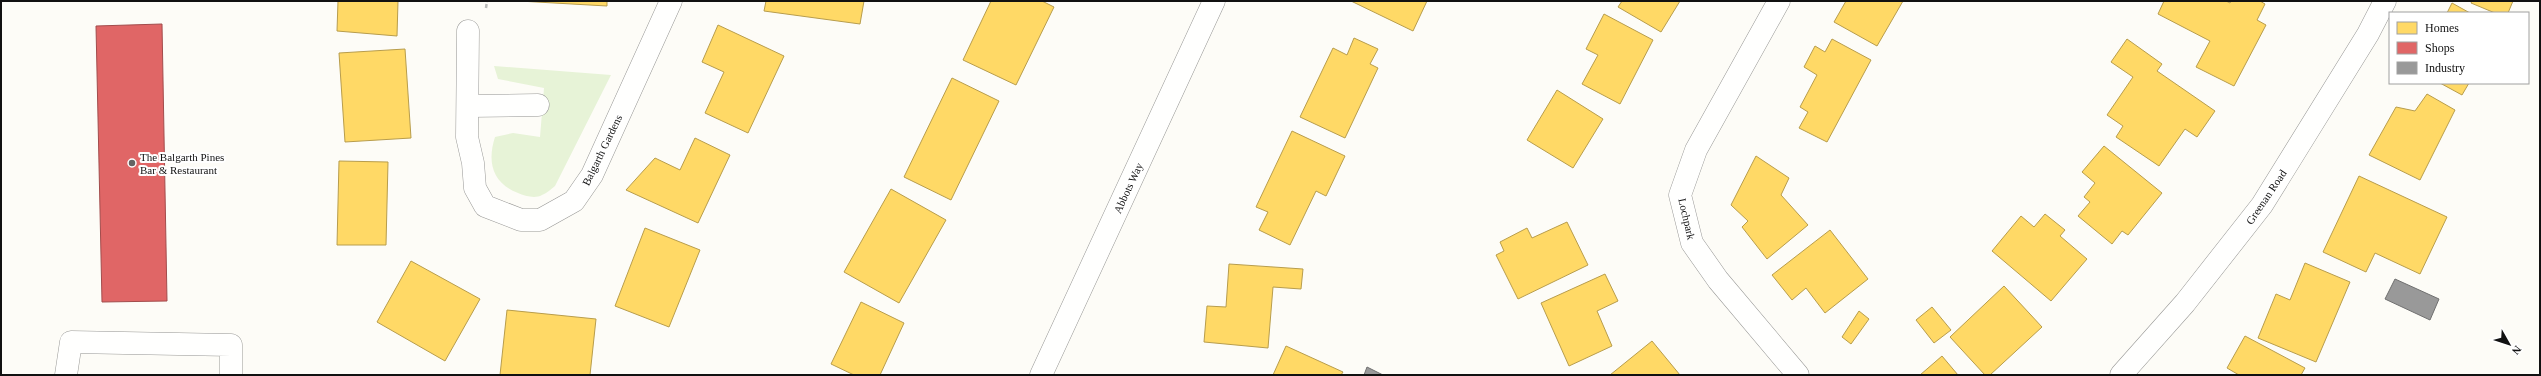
<svg xmlns="http://www.w3.org/2000/svg" width="2541" height="376" font-family="Georgia,serif">
	<style>
		.green { fill: #e7f3d7 }
		.homes { fill: #ffd966; stroke: #b89d4c }
		.shops { fill: #e06666; stroke: #a24c4c }
		.industry { fill: #999; stroke: #707070 }
		.lines { fill: none; stroke-linecap: round; stroke-linejoin: round }
		.minor-casing { stroke: #979795; stroke-width: 23 }
		.path { stroke: #b9b9b8; stroke-width: 2.5; stroke-dasharray: 4 2; stroke-linecap: butt }
		.minor { stroke: #fffffe; stroke-width: 22 }
		.poi-dot { fill: #646362; stroke: #fff; stroke-width: 1.5 }
		.labels { text-anchor: middle; dominant-baseline: central; stroke-width: 4; stroke-linejoin: round; paint-order: stroke }
		.street-label { font-size: 11px; fill: #111; stroke: #fff }
		.poi-label { font-size: 11px; fill: #111; stroke: #fff; text-anchor: start }
	</style>
	<rect width="100%" height="100%" fill="#fdfcf7"/>
	<path class="green" d="M494,66L611,75L555,186C551,189 547,193 542,195C535,199 525,196 518,193C492,183 487,162 495,137L513,133L540,137L544,88L498,79Z"/>
	<g class="homes">
		<polygon points="338,1 398,1 397,36 337,31"/>
		<polygon points="519,1 607,1 607,6"/>
		<polygon points="766,1 864,1 860,24 764,11"/>
		<polygon points="991,1 1042,1 1054,7 1016,85 963,60"/>
		<polygon points="1351,1 1427,1 1413,31"/>
		<polygon points="1622,1 1680,1 1661,32 1618,7"/>
		<polygon points="1846,1 1903,1 1877,46 1834,22"/>
		<polygon points="2164,1 2226,1 2230,3 2231,1 2260,1 2265,4 2257,20 2266,25 2234,86 2196,67 2210,41 2158,14"/>
		<polygon points="2472,1 2513,1 2508,13 2495,13 2471,3"/>
		<polygon points="2452,3 2470,13 2447,13"/>
		<polygon points="1604,14 1653,40 1620,104 1582,84 1598,55 1586,49"/>
		<polygon points="718,25 784,56 748,133 705,113 724,72 702,62"/>
		<polygon points="1354,38 1378,49 1370,64 1378,68 1345,138 1300,117 1333,48 1347,55"/>
		<polygon points="1832,39 1871,60 1827,142 1799,128 1808,112 1800,107 1817,75 1804,67 1815,46 1825,52"/>
		<polygon points="2127,39 2162,64 2157,71 2215,111 2197,137 2185,129 2159,166 2116,137 2123,126 2107,115 2133,77 2111,62"/>
		<polygon points="405,49 411,138 345,142 339,53"/>
		<polygon points="952,78 999,101 951,200 904,177"/>
		<polygon points="2440,83 2469,83 2462,95"/>
		<polygon points="1557,90 1603,119 1573,168 1527,140"/>
		<polygon points="2427,94 2455,110 2420,180 2369,155 2396,107 2415,111"/>
		<polygon points="1292,131 1345,156 1326,196 1316,191 1290,245 1259,230 1268,212 1256,207"/>
		<polygon points="695,138 730,155 698,223 626,190 655,158 680,170"/>
		<polygon points="2104,146 2162,193 2128,235 2122,231 2112,244 2078,216 2090,202 2084,197 2095,183 2082,172"/>
		<polygon points="1756,156 1789,178 1781,195 1808,225 1767,259 1742,227 1748,221 1731,205"/>
		<polygon points="339,161 388,162 386,245 337,245"/>
		<polygon points="2359,176 2447,217 2420,274 2375,253 2366,272 2323,252"/>
		<polygon points="891,189 946,220 899,303 844,272"/>
		<polygon points="2045,214 2065,230 2060,236 2087,259 2051,301 1992,251 2021,216 2034,227"/>
		<polygon points="1567,222 1588,265 1518,299 1496,255 1504,251 1500,242 1527,228 1532,238"/>
		<polygon points="645,228 700,250 669,327 615,306"/>
		<polygon points="1830,230 1868,279 1825,313 1806,288 1792,300 1772,275"/>
		<polygon points="411,261 480,299 445,361 377,322"/>
		<polygon points="2305,263 2350,282 2316,362 2258,338 2276,294 2290,300"/>
		<polygon points="1229,264 1303,269 1301,289 1273,287 1268,348 1204,342 1207,306 1226,307"/>
		<polygon points="1605,274 1618,301 1597,311 1612,346 1569,366 1541,303"/>
		<polygon points="2004,286 2042,327 1990,375 1985,375 1950,337"/>
		<polygon points="861,302 904,323 880,375 854,375 831,364"/>
		<polygon points="1932,307 1951,330 1934,343 1916,320"/>
		<polygon points="507,310 596,319 590,375 500,375"/>
		<polygon points="1859,311 1869,319 1851,344 1842,337"/>
		<polygon points="2245,336 2305,368 2301,375 2239,375 2227,368"/>
		<polygon points="1652,341 1680,375 1610,375"/>
		<polygon points="1286,346 1343,372 1341,375 1273,375"/>
		<polygon points="1942,356 1958,375 1920,375"/>
	</g>
	<polygon class="shops" points="162,24 167,301 102,302 96,26"/>
	<g class="industry">
		<polygon points="2395,279 2439,299 2430,320 2385,299"/>
		<polygon points="1367,367 1383,375 1364,375"/>
	</g>
	<g class="lines">
		<g class="minor-casing">
			<g id="minor">
				<polyline points="1779,1 1696,150 1680,195 1692,243 1718,280 1798,375"/>
				<polyline points="468,31 467,137 473,163 475,188 485,206 521,220 540,220 574,201 592,175 671,1"/>
				<polyline points="469,106 538,105"/>
				<polyline points="66,375 71,342 231,345 231,375"/>
				<polyline points="1041,375 1214,1"/>
				<polyline points="2121,375 2185,303 2262,205 2368,34 2385,1"/>
			</g>
		</g>
		<polyline class="path" points="486,8 487,1"/>
		<use href="#minor" class="minor"/>
	</g>
	<circle class="poi-dot" cx="132" cy="163" r="4"/>
	<g class="labels">
		<g class="street-label">
			<text transform="translate(602 150) rotate(-64)">Balgarth Gardens</text>
			<text transform="translate(1128 188) rotate(-65)">Abbots Way</text>
			<text transform="translate(2266 197) rotate(-56)">Greenan Road</text>
			<text transform="translate(1687 219) rotate(77)">Lochpark</text>
		</g>
		<g class="poi-label">
			<text x="140" y="157">The Balgarth Pines<tspan x="140" dy="13">Bar &amp; Restaurant</tspan></text>
		</g>
	</g>
	<rect width="2541" height="376" fill="none" stroke="#111111" stroke-width="4"/>
	<rect x="2389" y="12" width="140" height="72" fill="#ffffff" stroke="#a0a0a0"/>
	<rect x="2397" y="22" width="20" height="12" fill="#ffd966" stroke="#a0a0a0"/>
	<text x="2425" y="32" font-size="12" fill="#111111">Homes</text>
	<rect x="2397" y="42" width="20" height="12" fill="#e06666" stroke="#a0a0a0"/>
	<text x="2425" y="52" font-size="12" fill="#111111">Shops</text>
	<rect x="2397" y="62" width="20" height="12" fill="#999999" stroke="#a0a0a0"/>
	<text x="2425" y="72" font-size="12" fill="#111111">Industry</text>
	<g transform="translate(2509 344) rotate(129)" stroke="#ffffff" stroke-width="3" paint-order="stroke">
	<path d="M0-3L7 15L0 10L-7 15Z" fill="#111111"/>
	<text y="-6" font-size="11" font-weight="bold" text-anchor="middle" fill="#111111">N</text>
	</g>
</svg>
